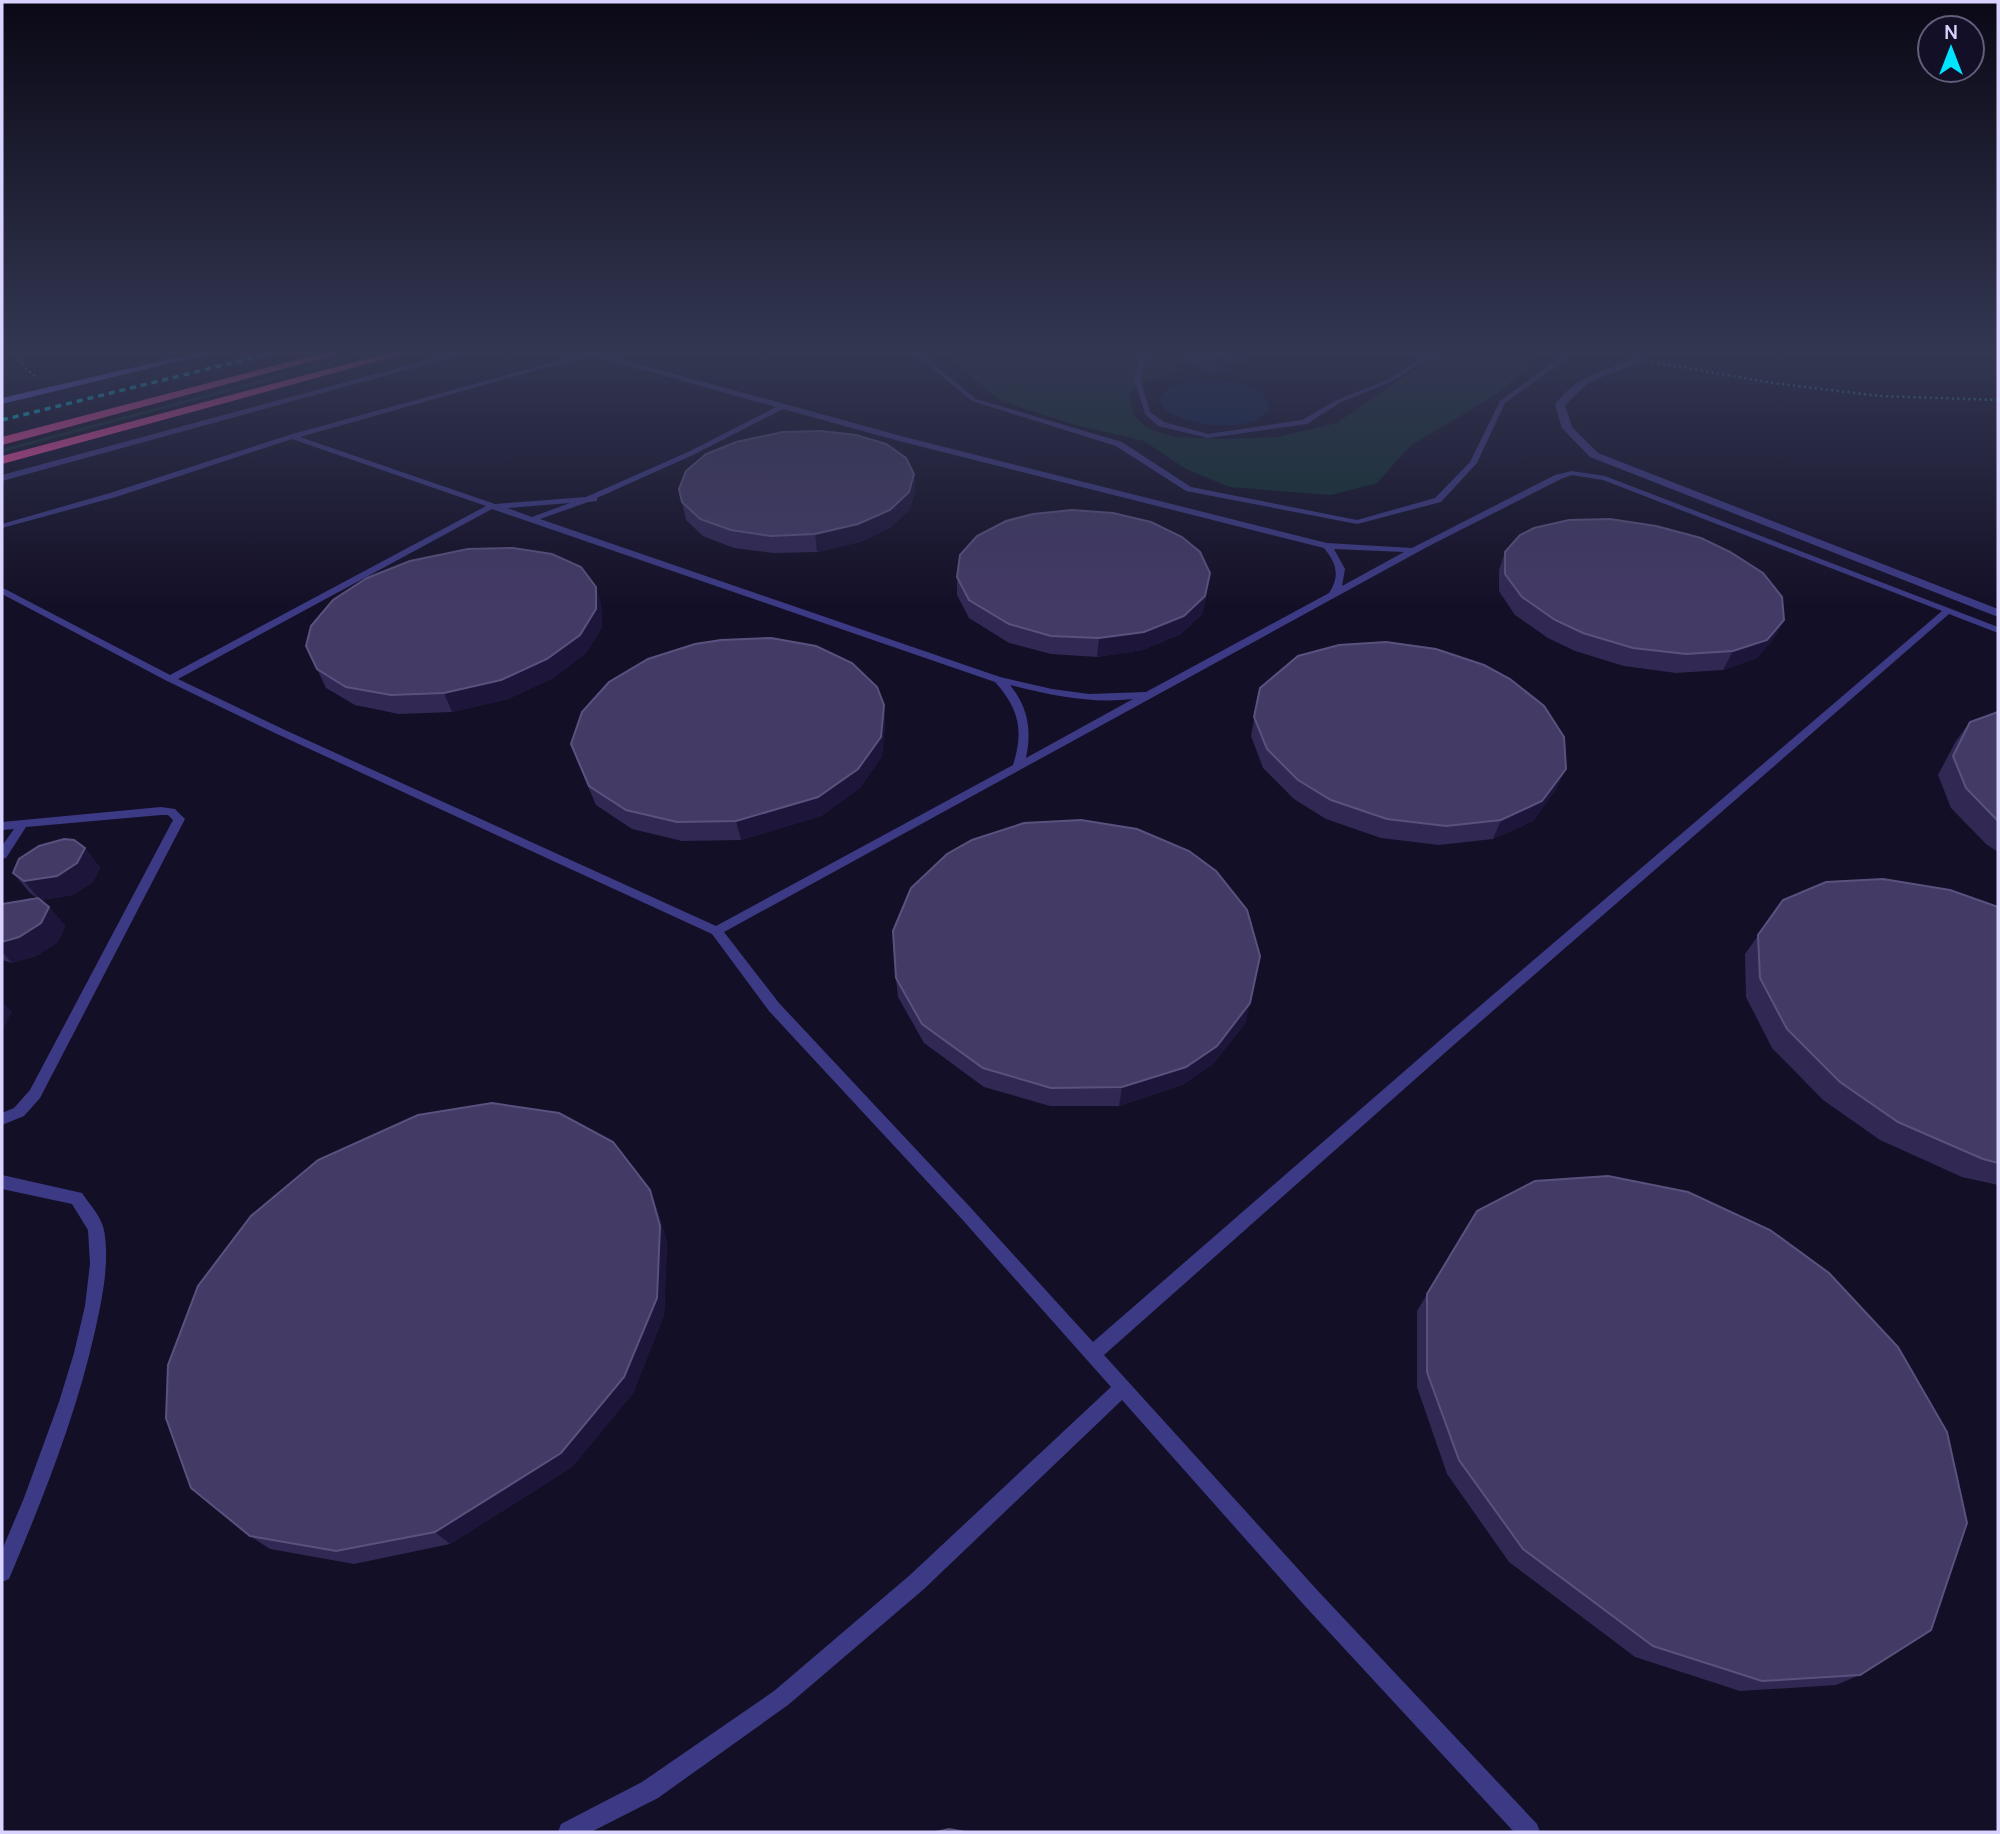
<svg xmlns="http://www.w3.org/2000/svg" width="2000" height="1834" font-family="Manrope,sans-serif">
	<style>
		.green { fill: #12302f }
		.water { fill: #0c2248 }
		.lines { fill: none; stroke-linecap: round; stroke-linejoin: round }
		.path { stroke: #2fb8b0; stroke-width: 2.5; stroke-dasharray: 2 3.5; stroke-linecap: butt }
		.lane { fill: #3d3a85; fill-rule: evenodd }
		.street { fill: #3d3a85; fill-rule: evenodd }
		.secondary { fill: #6f6bff; fill-rule: evenodd }
		.highway { fill: #ff4fa3; fill-rule: evenodd }
		.rail { stroke: #00e5ff; stroke-width: 3.5; stroke-dasharray: 6 5; stroke-linecap: butt }
		.wall { fill: #312854 }
		.shaded-wall { fill: #1d163a }
		.building { fill: #433a66; stroke: #5a527e; stroke-width: 2 }
	</style>
	<rect width="100%" height="100%" fill="#130f26"/>
	<g class="green">
		<polygon points="375,350 385,350 2,452 2,449"/>
		<polygon points="938,350 1213,350 1176,365 1180,372 1140,383 1129,395 1135,417 1149,429 1175,437 1223,439 1277,437 1337,423 1434,356 1461,350 1540,350 1534,364 1495,395 1410,446 1377,483 1331,495 1229,487 1186,469 1144,441 1079,426 1001,401"/>
	</g>
	<path class="water" d="M1197,381C1217,380 1268,381 1269,409C1251,436 1183,426 1162,407L1159,398L1171,387Z"/>
	<g class="lines">
		<g class="path">
			<polyline points="12,350 23,366 37,378"/>
			<polyline points="1652,362 1773,383 1880,396 1998,400"/>
		</g>
		<g class="lane">
			<path d="M597,350L599,352L598,353L905,437L1327,543L1412,548L1555,475L1572,471L1605,476L1998,627V633L1949,614L1456,1043L1104,1355L1318,1591L1537,1824L1540,1832H1514L1304,1605L1122,1400L924,1589L788,1705L658,1798L591,1832H558L561,1824L642,1782L774,1691L910,1575L1111,1387L960,1217L769,1011L712,934L277,734L167,681L2,594V588L5,589L170,675L486,506L292,439L116,497L2,528V524L110,493L289,435ZM591,355L776,407L688,452L586,497L495,504L300,437ZM783,409L899,441L1324,548C1337,564 1340,576 1329,593L1146,692L1089,694L1052,689L1000,677L540,519L588,502L597,501V498L693,455ZM1572,475L1603,480L1942,611L1446,1035L1093,1342L970,1207L779,1003L724,932L1427,547L1561,479ZM570,503L532,517L507,508ZM492,509L995,682C1019,709 1024,730 1013,765L716,926L285,730L178,679ZM1334,549L1404,552L1342,586L1345,569ZM1010,685C1050,695 1091,704 1133,699L1026,758C1032,730 1028,707 1010,685Z"/>
			<polygon points="910,350 917,350 976,399 1122,442 1191,487 1357,520 1435,498 1470,462 1500,401 1570,350 1578,350 1505,403 1477,463 1441,502 1357,524 1186,491 1116,446 972,401"/>
			<polygon points="1142,350 1148,350 1140,378 1150,412 1164,422 1208,434 1302,420 1337,400 1387,380 1434,350 1442,350 1391,382 1341,402 1307,424 1208,438 1158,426 1145,414 1134,378"/>
			<polygon points="161,807 175,809 185,819 40,1098 24,1116 2,1125 2,1113 14,1108 30,1090 173,820 168,815 161,815 26,827 6,858 2,859 2,846 14,829 2,830 2,822"/>
			<path d="M2,1175L82,1193C90,1205 101,1216 104,1230C110,1263 102,1299 95,1331C76,1416 43,1498 9,1579L2,1582V1550L24,1498L59,1402L74,1353L85,1306L90,1264L88,1230L72,1204L2,1189Z"/>
		</g>
		<g class="street">
			<polygon points="464,350 479,350 2,481 2,475"/>
			<polygon points="1407,350 1383,356 1378,353 1383,350"/>
			<path d="M1631,350H1640L1641,361L1588,383L1565,405L1572,427L1598,453L1998,609V617L1590,457L1562,428L1555,405C1575,376 1603,372 1633,358Z"/>
		</g>
		<polygon class="secondary" points="208,350 225,350 2,404 2,398"/>
		<g class="highway">
			<polygon points="334,350 353,350 2,445 2,437"/>
			<polygon points="399,350 418,350 2,464 2,456"/>
		</g>
		<polyline class="rail" points="2,420 284,350"/>
	</g>
	<g class="wall">
		<polygon points="1192,350 1249,350 1248,358 1215,373 1191,363"/>
		<polygon points="914,474 915,491 910,509 891,527 860,542 817,552 773,553 734,548 703,536 686,520 679,489"/>
		<polygon points="1505,552 1784,620 1774,638 1757,658 1723,670 1676,673 1624,666 1575,651 1548,638 1515,615 1499,591 1499,570"/>
		<polygon points="957,577 1207,591 1202,614 1181,634 1142,650 1097,657 1051,654 1009,643 969,618 957,595"/>
		<polygon points="596,587 601,605 602,627 586,653 553,678 508,699 452,712 399,714 355,705 326,688 317,669"/>
		<polygon points="1260,688 1557,788 1533,821 1493,839 1439,845 1381,838 1326,819 1294,799 1263,768 1251,736"/>
		<polygon points="884,705 885,724 882,756 860,788 821,816 741,840 682,841 632,829 596,805 578,763 571,744"/>
		<polygon points="1998,712 1998,852 1986,844 1951,808 1938,775 1956,741 1970,722"/>
		<polygon points="85,848 100,868 93,882 73,895 41,900 49,907 65,926 58,942 36,956 12,963 2,960 2,904 37,898 30,893 13,873"/>
		<polygon points="1783,900 1998,907 1998,1185 1962,1177 1880,1140 1823,1100 1772,1048 1746,997 1745,954"/>
		<polygon points="896,978 1246,1022 1213,1064 1182,1085 1119,1106 1050,1106 984,1087 924,1043 898,997"/>
		<polygon points="657,1208 667,1243 664,1315 633,1393 572,1467 450,1544 354,1564 270,1549 250,1536"/>
		<polygon points="1477,1211 1860,1675 1836,1685 1740,1691 1635,1657 1509,1562 1447,1474 1417,1387 1417,1311"/>
	</g>
	<g class="shaded-wall">
		<polygon points="1234,350 1249,350 1248,358 1215,373 1217,357"/>
		<polygon points="914,474 915,491 910,509 891,527 860,542 817,552 815,534"/>
		<polygon points="1210,573 1202,614 1181,634 1142,650 1097,657 1099,638"/>
		<polygon points="596,587 601,605 602,627 586,653 553,678 508,699 452,712 444,693"/>
		<polygon points="1784,620 1774,638 1757,658 1723,670 1733,651"/>
		<polygon points="884,705 885,724 882,756 860,788 821,816 741,840 736,821"/>
		<polygon points="1566,769 1557,788 1533,821 1493,839 1501,820"/>
		<polygon points="85,848 100,868 93,882 73,895 40,900 24,881"/>
		<polygon points="49,907 65,926 58,942 36,956 12,963 2,952 2,942"/>
		<polygon points="2,1001 12,1012 2,1031"/>
		<polygon points="1250,1003 1246,1022 1213,1064 1182,1085 1119,1106 1122,1087"/>
		<polygon points="650,1190 657,1208 667,1243 664,1315 633,1393 572,1467 450,1544 435,1532"/>
	</g>
	<g class="building">
		<polygon points="1198,350 1234,350 1217,357"/>
		<polygon points="821,431 856,435 886,444 906,458 914,474 909,492 890,510 858,524 815,534 771,536 731,530 700,519 682,502 679,489 686,471 706,454 736,442 783,432"/>
		<polygon points="1072,510 1113,513 1151,522 1182,537 1200,552 1210,573 1205,596 1184,616 1144,632 1099,638 1051,636 1009,624 969,600 957,577 960,555 977,536 1006,521 1033,514"/>
		<polygon points="1610,519 1656,526 1701,538 1730,552 1763,573 1782,597 1784,620 1767,640 1733,651 1686,654 1633,648 1583,633 1555,620 1522,597 1505,574 1505,552 1520,535 1534,528 1569,520"/>
		<polygon points="513,548 552,554 581,567 596,587 596,609 580,635 547,659 501,680 444,693 391,695 346,687 317,669 306,646 311,626 333,600 367,578 410,561 468,549"/>
		<polygon points="771,638 816,646 852,663 877,687 884,705 881,737 858,769 818,797 736,821 677,822 626,810 589,786 571,744 582,712 609,682 648,659 695,644 721,640"/>
		<polygon points="1386,642 1436,649 1484,665 1510,679 1544,706 1564,737 1566,769 1542,801 1501,820 1446,826 1387,819 1331,800 1298,780 1267,749 1254,717 1260,688 1298,656 1339,645"/>
		<polygon points="1998,712 1998,821 1966,788 1953,756 1970,722"/>
		<polygon points="1081,820 1137,829 1189,851 1216,871 1247,910 1260,956 1250,1003 1217,1046 1186,1067 1122,1087 1051,1088 983,1068 922,1024 896,978 893,931 911,888 947,854 972,840 1024,823"/>
		<polygon points="64,839 74,840 85,848 77,863 57,876 24,881 13,873 19,859 39,846"/>
		<polygon points="1883,879 1950,890 1998,907 1998,1163 1983,1159 1898,1122 1840,1082 1787,1029 1760,978 1758,935 1783,900 1826,882"/>
		<polygon points="38,898 49,907 41,923 19,937 2,942 2,904"/>
		<polygon points="492,1103 559,1113 613,1142 650,1190 660,1226 657,1298 624,1377 561,1453 435,1532 336,1551 250,1536 191,1488 166,1418 168,1365 198,1286 251,1216 318,1160 418,1115"/>
		<polygon points="1608,1176 1688,1192 1770,1230 1829,1273 1898,1347 1947,1432 1967,1523 1931,1630 1860,1675 1762,1681 1653,1646 1523,1549 1459,1460 1427,1372 1427,1294 1477,1211 1535,1181"/>
		<polygon points="949,1829 965,1832 936,1832"/>
	</g>
	<linearGradient id="sky" x2="0" y2="1"><stop stop-color="#0a0815"/><stop offset="0.58" stop-color="#333752"/><stop offset="1" stop-color="#333752" stop-opacity="0"/></linearGradient>
	<rect width="2000" height="607" fill="url(#sky)"/>
	<rect width="2000" height="1834" fill="none" stroke="#d9d4ff" stroke-width="7"/>
	<g transform="translate(1951 49)"><circle r="33" fill="#130f26" stroke="#625e7d" stroke-width="2"/>
	<path d="M0-5L12 26L0 18L-12 26Z" fill="#00e5ff"/>
	<text y="-10" font-size="19" font-weight="bold" text-anchor="middle" fill="#d9d4ff">N</text>
	</g>
</svg>
